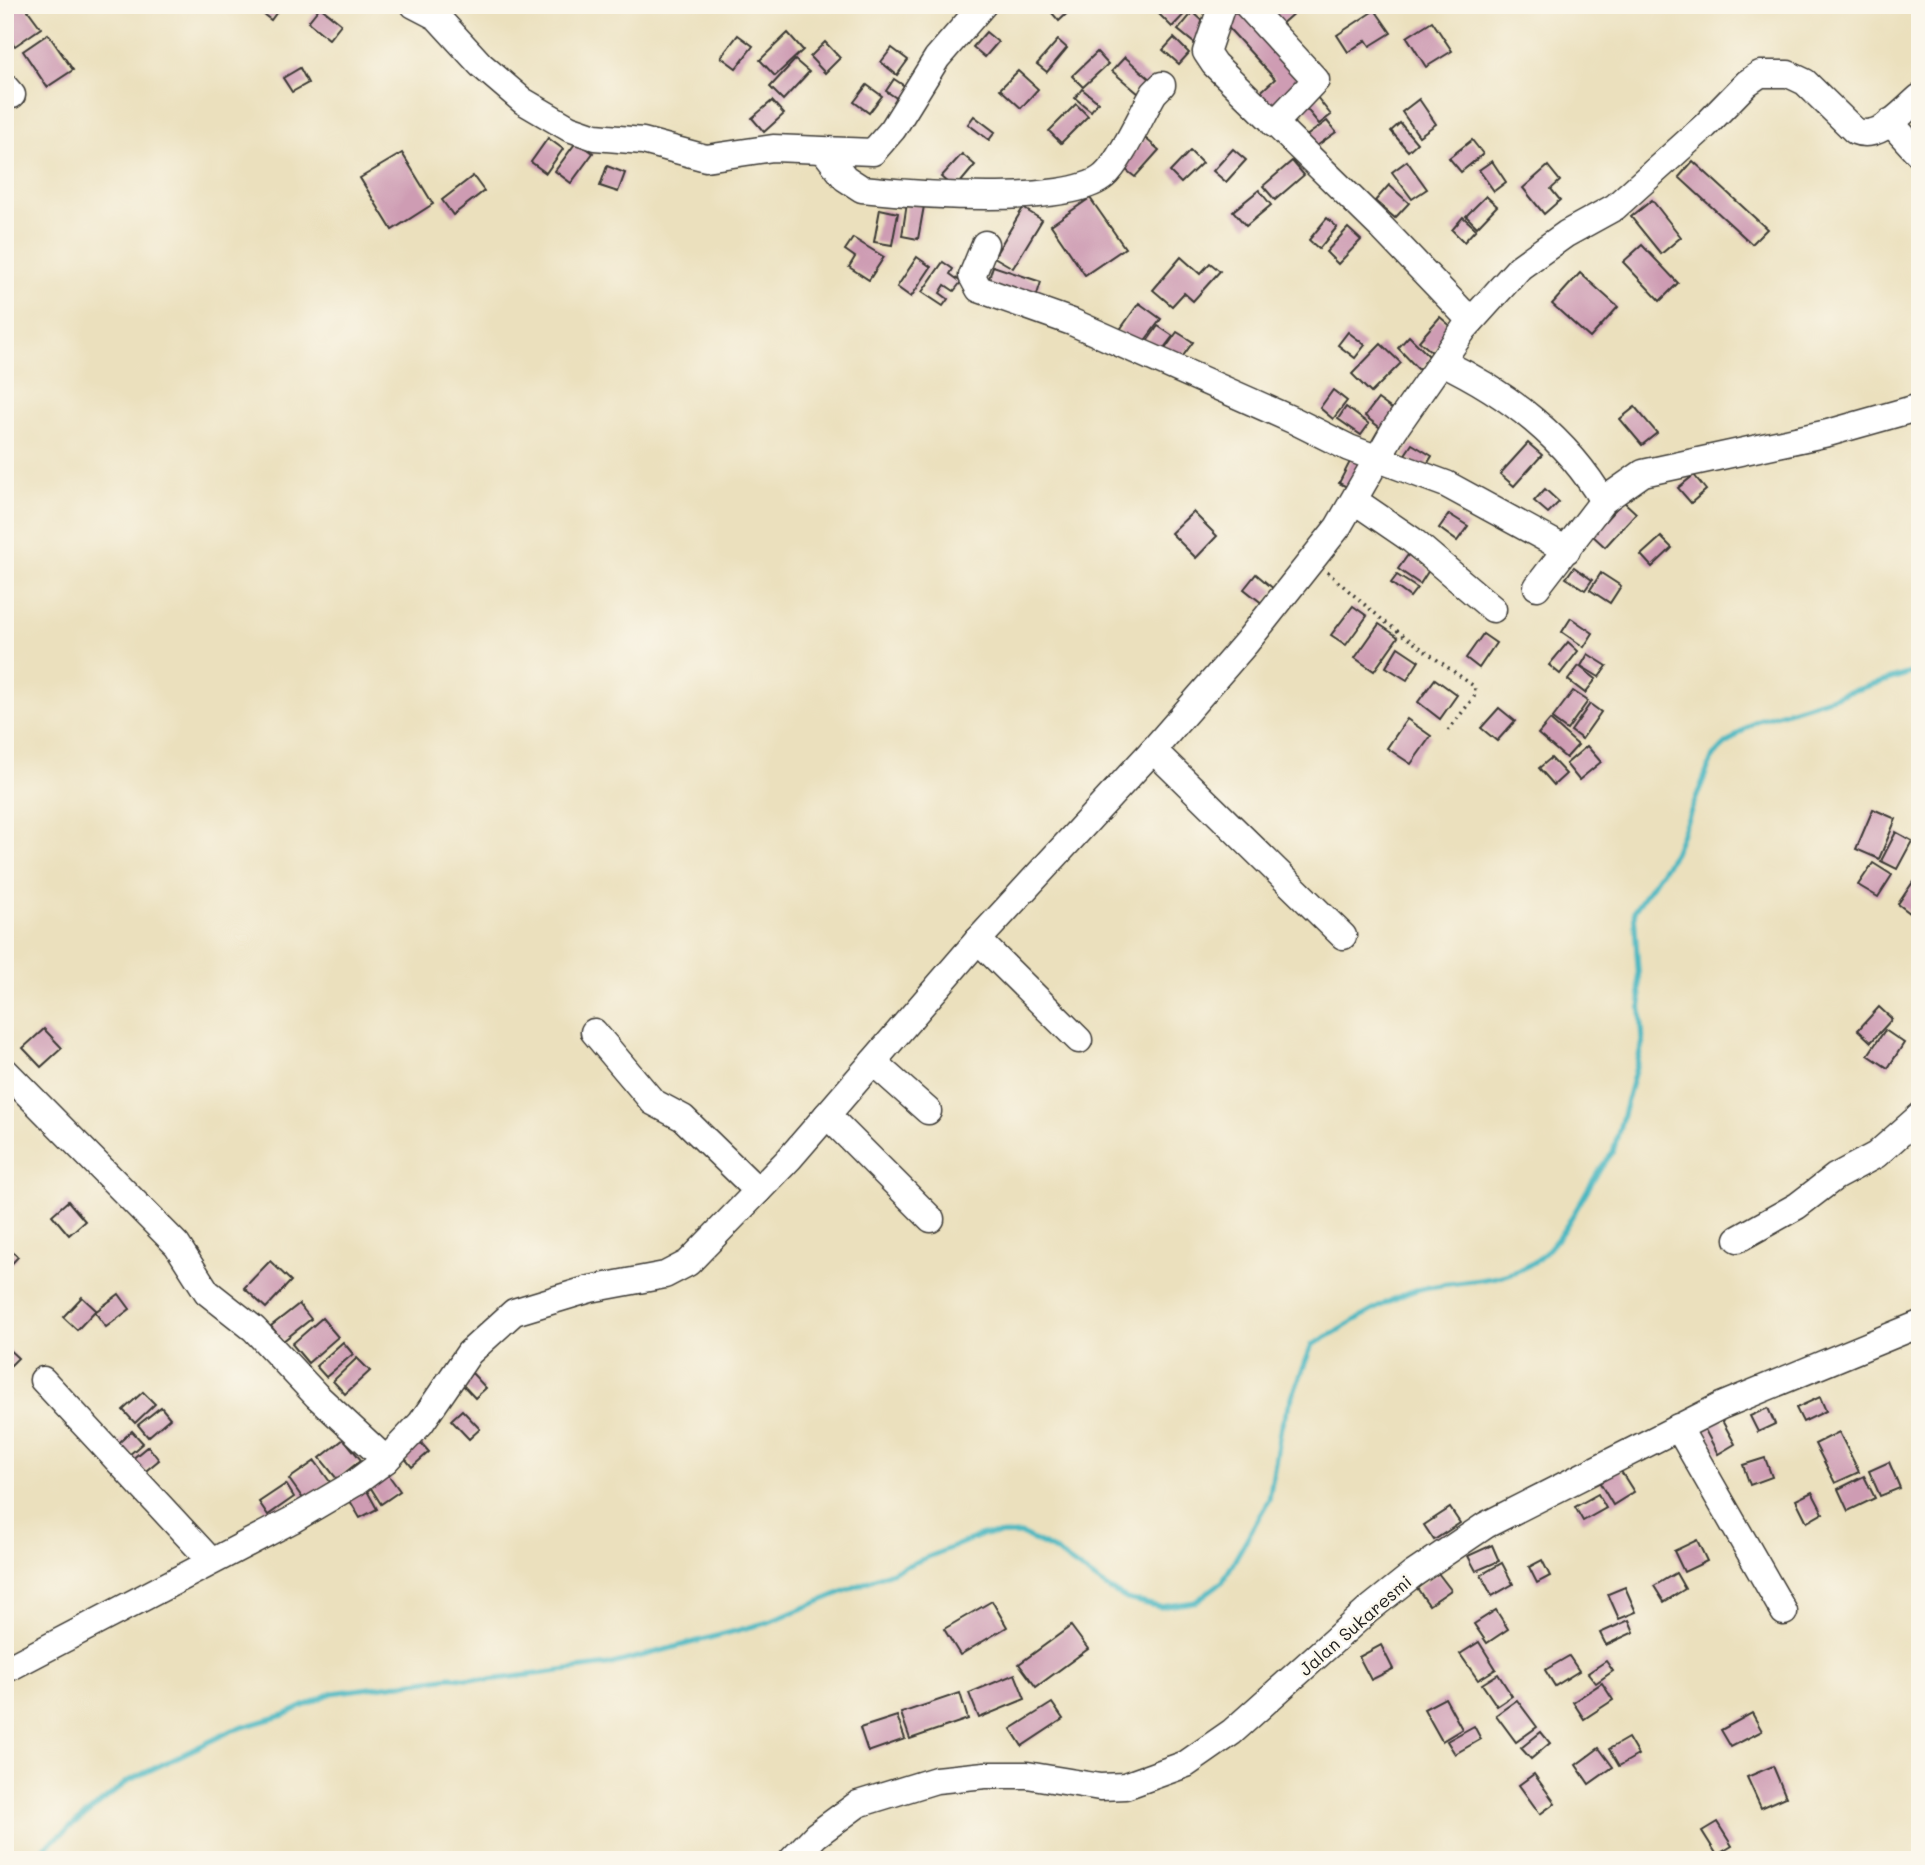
<svg xmlns="http://www.w3.org/2000/svg" width="1925" height="1865" font-family="Mali,sans-serif">
	<style>
		.lines { fill: none; stroke-linecap: round; stroke-linejoin: round }
		.stream { stroke: #48b7c1; stroke-width: 5 }
		.building { fill: #ce9cb3 }
		.minor-casing { stroke: #3b3934; stroke-width: 29 }
		.path { stroke: #3b3934; stroke-width: 3.5; stroke-dasharray: 2 5; stroke-linecap: butt }
		.minor { stroke: #fff; stroke-width: 26 }
		.labels { text-anchor: middle; dominant-baseline: central; stroke-width: 5; stroke-linejoin: round; paint-order: stroke }
		.street-label { font-size: 18px; fill: #1c1c1c; stroke: #fbf7ec }
	</style>
	<rect width="100%" height="100%" fill="#fbf7ec"/>
	<filter id="ink" filterUnits="userSpaceOnUse"><feTurbulence type="fractalNoise" baseFrequency=".0143" numOctaves="2"/><feDisplacementMap in="SourceGraphic" scale="14" xChannelSelector="R" yChannelSelector="G"/><feConvolveMatrix kernelMatrix="1 2 1 2 8 2 1 2 1" color-interpolation-filters="sRGB"/></filter>
	<filter id="wash" filterUnits="userSpaceOnUse"><feTurbulence type="fractalNoise" baseFrequency=".00686" numOctaves="4" result="noise"/><feDisplacementMap in="SourceGraphic" scale="28" xChannelSelector="R" yChannelSelector="G"/><feGaussianBlur stdDeviation="1.57" result="paint"/><feColorMatrix in="noise" values="0 0 0 0 0 0 0 0 0 0 0 0 0 0 0 0 0 1.4 0 .05"/><feComposite in="paint" operator="in"/></filter>
	<g filter="url(#wash)">
		<rect width="100%" height="100%" fill="#ebe0bd"/>
		<g class="lines">
			<path class="stream" d="M29,1860L128,1781L233,1730L284,1715L332,1693L451,1677L488,1680L608,1665L769,1622L982,1535L1021,1534L1052,1549L1110,1590L1127,1599L1160,1607L1195,1602L1223,1581L1269,1499L1281,1426L1312,1345C1341,1330 1387,1299 1416,1290C1457,1278 1511,1286 1544,1254C1574,1224 1586,1183 1613,1152L1643,1041L1634,911L1674,853L1713,756L1726,744L1755,721L1920,670"/>
		</g>
		<g id="blocks">
			<g class="building">
				<polygon points="5,5 24,5 41,28 15,46 5,33"/>
				<polygon points="263,5 282,5 271,20 259,11"/>
				<polygon points="1045,5 1076,5 1059,21"/>
				<polygon points="1150,5 1193,5 1172,27"/>
				<polygon points="1278,5 1303,5 1280,25 1269,13"/>
				<polygon points="1241,6 1311,82 1272,116 1255,97 1275,79 1223,22"/>
				<polygon points="320,7 341,24 329,39 308,22"/>
				<polygon points="1375,10 1391,33 1370,46 1366,40 1348,52 1337,35"/>
				<polygon points="1193,12 1208,26 1194,43 1178,30"/>
				<polygon points="1432,21 1452,51 1426,67 1407,37"/>
				<polygon points="986,32 998,42 985,57 973,47"/>
				<polygon points="788,33 803,50 775,76 760,60"/>
				<polygon points="48,34 73,70 47,87 23,51"/>
				<polygon points="738,35 753,46 736,68 721,57"/>
				<polygon points="1174,38 1189,53 1179,64 1163,50"/>
				<polygon points="1058,40 1067,48 1047,72 1037,64"/>
				<polygon points="825,42 840,58 825,73 810,57"/>
				<polygon points="892,48 908,60 897,75 881,62"/>
				<polygon points="1097,52 1108,64 1083,87 1072,76"/>
				<polygon points="1125,57 1151,80 1139,94 1112,71"/>
				<polygon points="795,60 809,72 783,100 770,87"/>
				<polygon points="300,68 308,83 292,92 283,78"/>
				<polygon points="1018,71 1038,89 1021,108 1000,89"/>
				<polygon points="894,79 912,91 904,103 886,91"/>
				<polygon points="867,85 882,96 869,113 854,102"/>
				<polygon points="1082,89 1098,102 1091,111 1075,98"/>
				<polygon points="1313,92 1331,115 1319,124 1301,102"/>
				<polygon points="1419,99 1436,124 1419,136 1402,112"/>
				<polygon points="772,101 784,114 764,132 752,118"/>
				<polygon points="1076,104 1088,116 1061,143 1049,131"/>
				<polygon points="974,116 995,132 989,140 968,124"/>
				<polygon points="1327,121 1336,132 1314,148 1305,137"/>
				<polygon points="1400,123 1417,143 1408,151 1391,131"/>
				<polygon points="548,138 563,149 546,173 531,162"/>
				<polygon points="1145,138 1159,150 1135,177 1121,166"/>
				<polygon points="1472,140 1483,154 1461,172 1449,158"/>
				<polygon points="577,141 593,153 571,183 555,171"/>
				<polygon points="1233,149 1246,160 1226,182 1213,171"/>
				<polygon points="1190,151 1202,163 1181,183 1170,172"/>
				<polygon points="402,153 433,204 392,230 360,178"/>
				<polygon points="962,154 975,165 955,189 941,177"/>
				<polygon points="1292,161 1304,175 1275,200 1263,186"/>
				<polygon points="1407,161 1427,189 1412,199 1392,172"/>
				<polygon points="1492,161 1506,182 1494,191 1479,170"/>
				<polygon points="1693,161 1767,229 1752,244 1679,177"/>
				<polygon points="607,166 625,173 618,192 600,186"/>
				<polygon points="1548,166 1560,181 1551,189 1560,200 1544,214 1523,188"/>
				<polygon points="473,176 484,191 453,215 442,200"/>
				<polygon points="1389,185 1409,203 1395,218 1375,201"/>
				<polygon points="1259,190 1271,205 1246,226 1233,211"/>
				<polygon points="1486,196 1497,206 1477,227 1466,216"/>
				<polygon points="1090,198 1125,248 1085,275 1051,225"/>
				<polygon points="1652,200 1681,237 1661,254 1631,217"/>
				<polygon points="907,203 924,206 918,239 902,236"/>
				<polygon points="1023,208 1042,220 1013,268 994,257"/>
				<polygon points="880,209 898,213 892,245 874,242"/>
				<polygon points="1463,217 1476,229 1464,242 1452,230"/>
				<polygon points="1327,218 1337,227 1319,249 1309,240"/>
				<polygon points="1348,228 1361,240 1338,264 1326,252"/>
				<polygon points="853,238 884,257 869,280 849,267 855,257 845,250"/>
				<polygon points="1642,245 1678,283 1660,301 1623,262"/>
				<polygon points="917,257 931,267 911,297 897,287"/>
				<polygon points="1181,257 1200,274 1210,263 1220,271 1193,301 1184,293 1172,306 1153,290"/>
				<polygon points="943,262 953,269 950,274 961,282 954,291 945,285 940,293 948,299 943,306 922,292"/>
				<polygon points="993,266 1041,282 1034,304 986,288"/>
				<polygon points="1580,273 1618,307 1590,338 1552,304"/>
				<polygon points="1139,303 1161,319 1140,347 1119,331"/>
				<polygon points="1440,317 1453,328 1432,352 1419,341"/>
				<polygon points="1158,326 1173,336 1157,357 1143,347"/>
				<polygon points="1177,332 1193,342 1175,367 1160,356"/>
				<polygon points="1348,332 1365,345 1355,358 1338,345"/>
				<polygon points="1409,336 1431,358 1419,370 1398,348"/>
				<polygon points="1381,344 1401,363 1371,393 1352,374"/>
				<polygon points="1333,390 1347,401 1333,419 1320,408"/>
				<polygon points="1378,399 1397,413 1383,430 1365,416"/>
				<polygon points="1346,407 1369,424 1361,435 1338,419"/>
				<polygon points="1635,407 1657,433 1642,445 1620,419"/>
				<polygon points="1528,443 1542,455 1514,486 1500,474"/>
				<polygon points="1412,444 1432,456 1424,469 1404,456"/>
				<polygon points="1354,454 1372,464 1357,492 1339,483"/>
				<polygon points="1694,475 1706,490 1691,503 1678,488"/>
				<polygon points="1545,489 1559,502 1548,513 1534,501"/>
				<polygon points="1623,501 1636,513 1605,547 1592,535"/>
				<polygon points="1193,512 1217,536 1196,558 1171,533"/>
				<polygon points="1449,514 1468,526 1457,541 1439,528"/>
				<polygon points="1661,537 1672,548 1652,567 1641,555"/>
				<polygon points="1408,555 1429,570 1420,584 1398,569"/>
				<polygon points="1574,567 1592,580 1585,590 1566,578"/>
				<polygon points="1601,573 1621,586 1610,603 1590,590"/>
				<polygon points="1256,574 1275,590 1263,604 1244,589"/>
				<polygon points="1397,575 1417,588 1410,597 1391,583"/>
				<polygon points="1353,606 1367,616 1346,645 1331,635"/>
				<polygon points="1571,618 1593,633 1584,647 1562,632"/>
				<polygon points="1379,624 1398,637 1374,671 1355,658"/>
				<polygon points="1483,634 1496,643 1479,668 1466,658"/>
				<polygon points="1568,642 1578,651 1560,674 1549,665"/>
				<polygon points="1398,647 1419,661 1407,680 1386,667"/>
				<polygon points="1588,654 1607,666 1599,677 1581,666"/>
				<polygon points="1579,666 1596,679 1585,693 1568,680"/>
				<polygon points="1435,679 1457,695 1440,719 1418,702"/>
				<polygon points="1573,691 1588,701 1567,730 1552,719"/>
				<polygon points="1590,704 1601,712 1582,739 1571,731"/>
				<polygon points="1499,708 1515,721 1497,741 1481,728"/>
				<polygon points="1407,719 1431,736 1411,764 1387,748"/>
				<polygon points="1550,720 1578,745 1566,758 1538,734"/>
				<polygon points="1587,746 1601,762 1579,780 1566,764"/>
				<polygon points="1551,758 1566,774 1554,785 1539,768"/>
				<polygon points="1873,809 1896,819 1879,859 1856,849"/>
				<polygon points="1896,832 1912,841 1897,869 1881,861"/>
				<polygon points="1873,863 1892,875 1878,897 1858,885"/>
				<polygon points="1913,882 1920,887 1920,899 1910,913 1898,904"/>
				<polygon points="1879,1007 1892,1019 1871,1042 1858,1030"/>
				<polygon points="44,1029 62,1048 41,1067 23,1048"/>
				<polygon points="1885,1030 1904,1043 1888,1068 1868,1055"/>
				<polygon points="68,1201 85,1221 69,1235 52,1215"/>
				<polygon points="5,1245 18,1257 5,1271"/>
				<polygon points="270,1261 291,1281 266,1308 244,1288"/>
				<polygon points="119,1294 130,1309 106,1327 95,1312"/>
				<polygon points="82,1297 96,1310 77,1330 63,1317"/>
				<polygon points="299,1304 311,1319 283,1341 271,1326"/>
				<polygon points="322,1318 338,1337 308,1363 292,1344"/>
				<polygon points="343,1342 353,1354 326,1377 316,1366"/>
				<polygon points="5,1346 18,1358 5,1371"/>
				<polygon points="357,1358 370,1371 345,1394 333,1381"/>
				<polygon points="472,1373 486,1388 475,1398 461,1383"/>
				<polygon points="143,1392 155,1404 135,1423 123,1410"/>
				<polygon points="1820,1397 1826,1411 1803,1422 1796,1408"/>
				<polygon points="161,1407 170,1418 148,1437 138,1425"/>
				<polygon points="1768,1408 1775,1424 1758,1432 1750,1416"/>
				<polygon points="462,1410 480,1429 469,1439 451,1420"/>
				<polygon points="1720,1417 1735,1444 1718,1454 1703,1426"/>
				<polygon points="132,1431 143,1443 122,1461 112,1449"/>
				<polygon points="1839,1432 1859,1472 1835,1483 1815,1444"/>
				<polygon points="415,1436 429,1452 412,1467 398,1450"/>
				<polygon points="344,1439 361,1460 337,1479 320,1458"/>
				<polygon points="148,1446 159,1460 136,1479 125,1465"/>
				<polygon points="1765,1458 1772,1477 1750,1485 1743,1465"/>
				<polygon points="315,1461 330,1482 304,1500 289,1479"/>
				<polygon points="1889,1462 1900,1488 1880,1496 1869,1471"/>
				<polygon points="1617,1465 1634,1492 1613,1505 1597,1478"/>
				<polygon points="387,1473 400,1491 381,1504 369,1485"/>
				<polygon points="1864,1476 1875,1498 1848,1511 1838,1489"/>
				<polygon points="286,1484 294,1497 268,1515 259,1502"/>
				<polygon points="366,1489 377,1509 360,1518 349,1499"/>
				<polygon points="1812,1492 1823,1513 1807,1522 1796,1500"/>
				<polygon points="1598,1494 1606,1508 1583,1521 1575,1507"/>
				<polygon points="1450,1508 1460,1523 1434,1540 1424,1525"/>
				<polygon points="1697,1540 1707,1561 1684,1572 1674,1551"/>
				<polygon points="1492,1545 1499,1561 1476,1571 1468,1556"/>
				<polygon points="1542,1560 1550,1576 1537,1583 1529,1567"/>
				<polygon points="1502,1563 1513,1584 1492,1596 1481,1575"/>
				<polygon points="1438,1573 1451,1590 1429,1605 1417,1588"/>
				<polygon points="1676,1573 1685,1589 1664,1602 1654,1586"/>
				<polygon points="1625,1587 1636,1612 1619,1619 1608,1594"/>
				<polygon points="992,1601 1007,1627 960,1655 944,1629"/>
				<polygon points="1496,1610 1508,1629 1487,1643 1474,1624"/>
				<polygon points="1629,1620 1634,1632 1606,1645 1600,1633"/>
				<polygon points="1071,1626 1088,1649 1036,1687 1019,1664"/>
				<polygon points="1479,1642 1496,1669 1478,1680 1460,1654"/>
				<polygon points="1381,1645 1393,1669 1371,1680 1359,1657"/>
				<polygon points="1569,1656 1579,1671 1555,1686 1545,1670"/>
				<polygon points="1606,1661 1613,1671 1596,1683 1588,1673"/>
				<polygon points="1015,1674 1025,1699 979,1718 969,1693"/>
				<polygon points="1498,1674 1512,1696 1497,1706 1482,1684"/>
				<polygon points="1602,1683 1613,1700 1584,1719 1573,1702"/>
				<polygon points="960,1693 968,1719 910,1739 901,1713"/>
				<polygon points="1445,1698 1462,1729 1442,1741 1424,1709"/>
				<polygon points="1517,1700 1537,1727 1516,1742 1496,1715"/>
				<polygon points="1052,1703 1063,1719 1022,1746 1011,1729"/>
				<polygon points="1752,1713 1762,1731 1731,1747 1721,1730"/>
				<polygon points="897,1716 905,1739 868,1752 860,1728"/>
				<polygon points="1474,1726 1481,1739 1455,1754 1447,1741"/>
				<polygon points="1541,1732 1550,1743 1531,1759 1521,1748"/>
				<polygon points="1628,1738 1638,1755 1619,1766 1609,1749"/>
				<polygon points="1599,1748 1613,1767 1589,1784 1576,1765"/>
				<polygon points="1773,1766 1786,1797 1761,1808 1747,1777"/>
				<polygon points="1534,1774 1555,1803 1540,1814 1519,1785"/>
				<polygon points="1717,1822 1732,1846 1717,1855 1702,1831"/>
			</g>
		</g>
	</g>
	<g filter="url(#ink)">
		<use href="#blocks" fill-opacity="0" stroke="#3b3934" stroke-width="2"/>
		<g class="lines">
			<g class="minor-casing">
				<g id="minor">
					<polyline points="414,5 437,17 481,65 523,101 569,128 595,137 643,141 706,158 773,148 873,152 893,129 937,58 983,5"/>
					<polyline points="1222,5 1206,52 1214,64 1382,228 1471,321"/>
					<polyline points="1247,5 1316,80 1274,124"/>
					<polyline points="5,87 12,95"/>
					<polyline points="1890,122 1920,155"/>
					<path d="M825,152L845,178L862,189C910,194 1069,207 1104,176C1120,163 1142,113 1154,93L1162,85"/>
					<polyline points="985,244 972,276 979,289 1072,322 1295,421 1349,448 1446,484 1567,550"/>
					<path d="M1442,362C1507,393 1567,439 1603,501"/>
					<polyline points="1355,501 1412,540 1493,609"/>
					<polyline points="1537,587 1603,501 1643,473 1828,433 1920,407"/>
					<polyline points="1153,750 1343,936"/>
					<polyline points="978,940 1079,1040"/>
					<polyline points="594,1032 653,1102 683,1118 758,1191"/>
					<polyline points="873,1062 928,1111"/>
					<polyline points="5,1071 177,1245 207,1292 254,1329 317,1396 386,1460"/>
					<polyline points="827,1115 931,1219"/>
					<polyline points="1738,1239 1797,1206 1835,1177 1876,1155 1920,1116"/>
					<polyline points="43,1380 211,1561"/>
					<polyline points="1678,1427 1784,1612"/>
					<path d="M5,1670L292,1520L355,1483L386,1460L421,1423L469,1353L514,1312L590,1289L665,1275L688,1263L789,1159L978,940L1153,750L1246,643L1338,527L1394,430L1464,329L1520,267L1566,234L1615,207L1705,126L1747,83L1760,74H1788L1805,82L1855,131C1879,141 1902,112 1920,97"/>
					<polyline points="792,1860 816,1835 858,1804 936,1780 985,1775 1027,1775 1100,1787 1125,1786 1186,1764 1232,1732 1367,1611 1412,1575 1486,1525 1721,1406 1920,1324"/>
				</g>
			</g>
			<polyline class="path" points="1327,572 1385,622 1475,687 1474,697 1447,732"/>
			<use href="#minor" class="minor"/>
		</g>
	</g>
	<g class="labels">
		<g class="street-label">
			<text transform="translate(1355 1625) rotate(-41)">Jalan Sukaresmi</text>
		</g>
	</g>
	<rect width="1925" height="1865" fill="none" stroke="#fbf7ec" stroke-width="28"/>
</svg>
